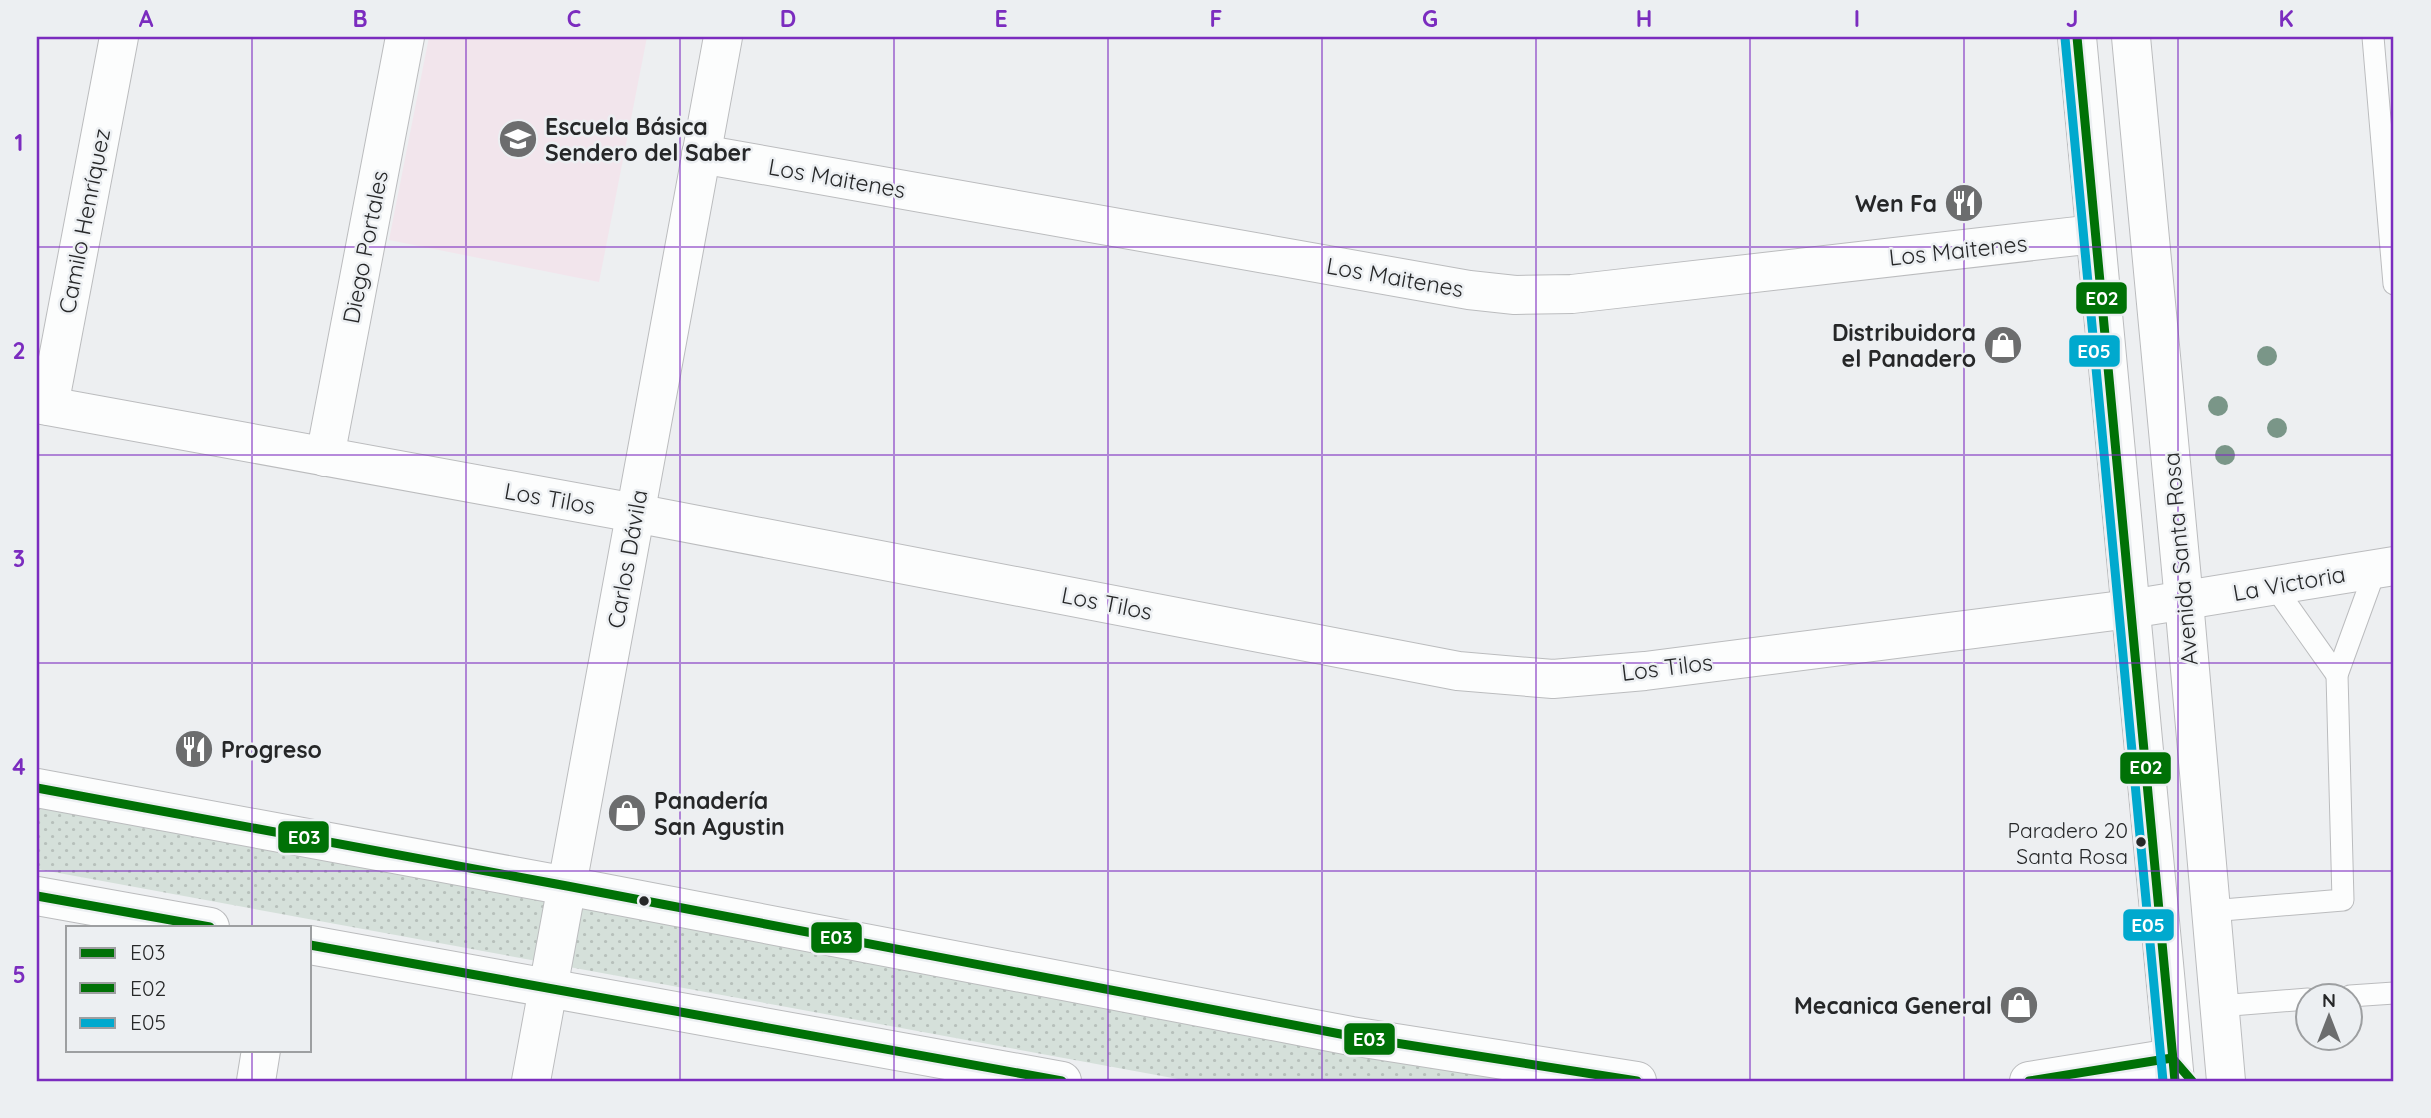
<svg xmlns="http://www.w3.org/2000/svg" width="2431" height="1118" font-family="Quicksand,sans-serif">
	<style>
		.education { fill: #f2e5ec }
		.park { fill: url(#park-dots) }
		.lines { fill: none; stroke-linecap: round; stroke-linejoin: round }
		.lane-casing { stroke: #bbbcbe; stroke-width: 23 }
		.street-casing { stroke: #bbbcbe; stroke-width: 40 }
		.secondary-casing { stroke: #bbbcbe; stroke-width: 40 }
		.primary-casing { stroke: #bbbcbe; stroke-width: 40 }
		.lane { stroke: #fcfdfd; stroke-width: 21 }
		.street { stroke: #fcfdfd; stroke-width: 38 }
		.secondary { stroke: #fcfdfd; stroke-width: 38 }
		.primary { stroke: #fcfdfd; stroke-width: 38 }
		.bus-1-casing { stroke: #eceff2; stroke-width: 14 }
		.bus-2-casing { stroke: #eceff2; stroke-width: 14 }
		.bus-3-casing { stroke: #eceff2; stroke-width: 14 }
		.bus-1 { stroke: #007106; stroke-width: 9 }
		.bus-2 { stroke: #007106; stroke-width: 9 }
		.bus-3 { stroke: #00a9ce; stroke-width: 9 }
		.tree { fill: #7a9688 }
		.grid { fill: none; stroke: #7b2cbf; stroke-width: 2; stroke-opacity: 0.55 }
		.bus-dot { fill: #262728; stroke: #eceff2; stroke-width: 2.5 }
		.labels { text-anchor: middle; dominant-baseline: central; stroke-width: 5; stroke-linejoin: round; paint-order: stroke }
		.bus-label { font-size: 21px; fill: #262728; stroke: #eceff2; text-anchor: end }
		.poi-label { font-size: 23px; font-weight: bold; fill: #262728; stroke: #eceff2; text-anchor: start }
		.street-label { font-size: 23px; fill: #262728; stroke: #eceff2 }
		.line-badge { stroke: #eceff2; stroke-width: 2.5 }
		.badge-label { font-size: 19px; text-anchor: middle; font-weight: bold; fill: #fff }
		.neatline { fill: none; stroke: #7b2cbf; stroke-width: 2.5 }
		.grid-label { font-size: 23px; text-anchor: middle; font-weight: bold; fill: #7b2cbf }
	</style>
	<defs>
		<pattern id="park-dots" width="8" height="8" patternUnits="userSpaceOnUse" patternTransform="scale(1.75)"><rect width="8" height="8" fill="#d5e0da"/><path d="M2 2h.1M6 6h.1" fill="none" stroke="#b7c0bb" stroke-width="1.8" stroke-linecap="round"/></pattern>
	</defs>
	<rect width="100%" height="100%" fill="#edeff1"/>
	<polygon class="education" points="429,37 647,37 599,282 389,240"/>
	<polygon class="park" points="37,803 1534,1081 1189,1081 37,869"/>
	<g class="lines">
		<g class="lane-casing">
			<g id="lane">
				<polyline points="2373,37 2394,284"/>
				<polyline points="2274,586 2337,675"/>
				<polyline points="2211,911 2343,900 2337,675 2376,568"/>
				<polyline points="2350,996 2394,993"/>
				<polyline points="2219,1006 2308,999"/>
			</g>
		</g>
		<g class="street-casing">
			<g id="street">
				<polyline points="701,154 1469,290 1515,295 1572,294 2095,234"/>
				<polyline points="37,404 635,513 1458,671 1553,679 1645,671 2130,609 2394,566"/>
				<polyline points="49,406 119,37"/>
				<polyline points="325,457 405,37"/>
				<polyline points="256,1081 261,1050"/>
				<polyline points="531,1081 723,37"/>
			</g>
		</g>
		<g class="secondary-casing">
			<g id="secondary">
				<polyline points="37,788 567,886 1351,1036 1637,1081"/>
				<polyline points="37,896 210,927"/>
				<polyline points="310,945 1062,1081"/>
				<polyline points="2029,1081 2172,1058"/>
			</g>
		</g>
		<g class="primary-casing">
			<g id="primary">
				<polyline points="2077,37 2175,1081"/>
				<polyline points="2131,37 2184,601 2226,1081"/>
			</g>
		</g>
		<use href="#lane" class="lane"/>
		<use href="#street" class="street"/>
		<use href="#secondary" class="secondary"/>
		<use href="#primary" class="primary"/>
		<g class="bus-1-casing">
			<g id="bus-1">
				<polyline points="37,788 567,886 1351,1036 1637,1081"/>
				<polyline points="37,896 210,927"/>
				<polyline points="310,945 1062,1081"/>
				<polyline points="2029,1081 2172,1058 2192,1081"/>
			</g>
		</g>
		<g class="bus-2-casing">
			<polyline id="bus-2" points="2077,37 2175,1081"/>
		</g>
		<g class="bus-3-casing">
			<polyline id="bus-3" points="2065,38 2163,1081"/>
		</g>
		<use href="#bus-1" class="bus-1"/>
		<use href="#bus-2" class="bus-2"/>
		<use href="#bus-3" class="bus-3"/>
	</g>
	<g class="tree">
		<circle cx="2267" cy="356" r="10"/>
		<circle cx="2218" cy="406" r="10"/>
		<circle cx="2277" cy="428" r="10"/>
		<circle cx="2225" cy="455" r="10"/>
	</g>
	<path class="grid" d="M252,37V927M466,37V1081M680,37V1081M894,37V1081M1108,37V1081M1322,37V1081M1536,37V1081M1750,37V1081M1964,37V1081M2178,37V1081M37,247H2394M37,455H2394M37,663H2394M37,871H2394M252,1050V1081"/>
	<defs>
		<g id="school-disc" transform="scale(2.0125)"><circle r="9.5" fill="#6c6d6e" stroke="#eceff2"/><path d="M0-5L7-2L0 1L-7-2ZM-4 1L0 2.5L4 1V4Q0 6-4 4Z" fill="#fff"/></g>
		<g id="restaurant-disc" transform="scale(2.0125)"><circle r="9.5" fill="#6c6d6e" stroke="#eceff2"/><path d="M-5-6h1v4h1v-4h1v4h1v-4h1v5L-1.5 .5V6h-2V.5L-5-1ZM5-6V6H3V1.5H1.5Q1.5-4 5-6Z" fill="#fff"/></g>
		<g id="shop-disc" transform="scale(2.0125)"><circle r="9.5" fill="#6c6d6e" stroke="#eceff2"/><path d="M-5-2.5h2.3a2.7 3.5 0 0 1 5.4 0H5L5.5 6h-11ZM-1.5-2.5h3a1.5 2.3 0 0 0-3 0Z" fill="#fff"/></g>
	</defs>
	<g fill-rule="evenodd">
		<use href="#school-disc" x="518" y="139"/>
		<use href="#restaurant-disc" x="1964" y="203"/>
		<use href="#shop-disc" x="2003" y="345"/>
		<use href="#restaurant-disc" x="194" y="749"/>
		<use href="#shop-disc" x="627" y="813"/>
		<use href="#shop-disc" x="2019" y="1005"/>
	</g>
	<g class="bus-dot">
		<circle cx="2141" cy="842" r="6"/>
		<circle cx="644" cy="901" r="6"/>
	</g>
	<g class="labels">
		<g class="bus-label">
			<text x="2128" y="830">Paradero 20<tspan x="2128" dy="26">Santa Rosa</tspan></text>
		</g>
		<g class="poi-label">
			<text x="545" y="126">Escuela Básica<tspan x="545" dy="26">Sendero del Saber</tspan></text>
			<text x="1937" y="203" text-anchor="end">Wen Fa</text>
			<text x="1976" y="332" text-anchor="end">Distribuidora<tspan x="1976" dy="26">el Panadero</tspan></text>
			<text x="221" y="749">Progreso</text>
			<text x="654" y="800">Panadería<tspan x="654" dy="26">San Agustin</tspan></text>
			<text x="1992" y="1005" text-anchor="end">Mecanica General</text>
		</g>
		<g class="street-label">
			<text transform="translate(837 178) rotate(10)">Los Maitenes</text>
			<text transform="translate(84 221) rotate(-79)">Camilo Henríquez</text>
			<text transform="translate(365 247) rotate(-79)">Diego Portales</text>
			<text transform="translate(1958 250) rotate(-6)">Los Maitenes</text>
			<text transform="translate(1395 277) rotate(10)">Los Maitenes</text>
			<text transform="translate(550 498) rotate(10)">Los Tilos</text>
			<text transform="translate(627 559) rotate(-80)">Carlos Dávila</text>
			<text transform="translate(2180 559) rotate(-95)">Avenida Santa Rosa</text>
			<text transform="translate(2289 583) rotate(-10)">La Victoria</text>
			<text transform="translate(1107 603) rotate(11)">Los Tilos</text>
			<text transform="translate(1667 667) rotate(-7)">Los Tilos</text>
		</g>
	</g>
	<g class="line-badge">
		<rect x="2075" y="281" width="53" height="34" rx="7" fill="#007106"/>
		<rect x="2068" y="334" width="53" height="34" rx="7" fill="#00a9ce"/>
		<rect x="2119" y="751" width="53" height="34" rx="7" fill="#007106"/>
		<rect x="277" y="820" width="53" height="34" rx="7" fill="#007106"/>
		<rect x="2122" y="908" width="53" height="34" rx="7" fill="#00a9ce"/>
		<rect x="810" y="921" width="53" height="33" rx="7" fill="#007106"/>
		<rect x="1343" y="1022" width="53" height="34" rx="7" fill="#007106"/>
	</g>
	<g class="badge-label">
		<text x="2102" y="305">E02</text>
		<text x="2094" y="358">E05</text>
		<text x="2146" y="774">E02</text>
		<text x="304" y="844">E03</text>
		<text x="2148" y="932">E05</text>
		<text x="836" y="944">E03</text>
		<text x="1369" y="1046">E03</text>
	</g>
	<rect width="2431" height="1118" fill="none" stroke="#eceff2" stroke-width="77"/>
	<rect x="66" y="926" width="245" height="126" fill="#eceff2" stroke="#9d9fa1" stroke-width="2"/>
	<rect x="80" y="948" width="35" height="10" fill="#007106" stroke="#9d9fa1" stroke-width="2"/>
	<text x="130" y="960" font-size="21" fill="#262728">E03</text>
	<rect x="80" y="983" width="35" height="10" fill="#007106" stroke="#9d9fa1" stroke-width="2"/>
	<text x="130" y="996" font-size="21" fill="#262728">E02</text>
	<rect x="80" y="1018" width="35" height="10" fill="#00a9ce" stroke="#9d9fa1" stroke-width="2"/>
	<text x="130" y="1030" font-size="21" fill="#262728">E05</text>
	<g transform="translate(2329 1017)"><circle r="33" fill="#eceff2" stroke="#9d9fa1" stroke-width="2"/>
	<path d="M0-5L12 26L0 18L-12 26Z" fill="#6c6d6e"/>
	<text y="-10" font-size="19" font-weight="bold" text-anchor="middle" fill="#262728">N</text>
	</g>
	<rect x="38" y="38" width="2354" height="1042" class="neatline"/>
	<g class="grid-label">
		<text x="146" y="27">A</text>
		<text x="360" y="27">B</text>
		<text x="574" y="27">C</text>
		<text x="788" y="27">D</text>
		<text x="1001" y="27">E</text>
		<text x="1216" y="27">F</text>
		<text x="1430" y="27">G</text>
		<text x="1644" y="27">H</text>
		<text x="1857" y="27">I</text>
		<text x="2072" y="27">J</text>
		<text x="2286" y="27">K</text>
		<text x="19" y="151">1</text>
		<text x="19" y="359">2</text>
		<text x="19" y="567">3</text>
		<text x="19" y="775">4</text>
		<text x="19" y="983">5</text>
	</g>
</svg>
